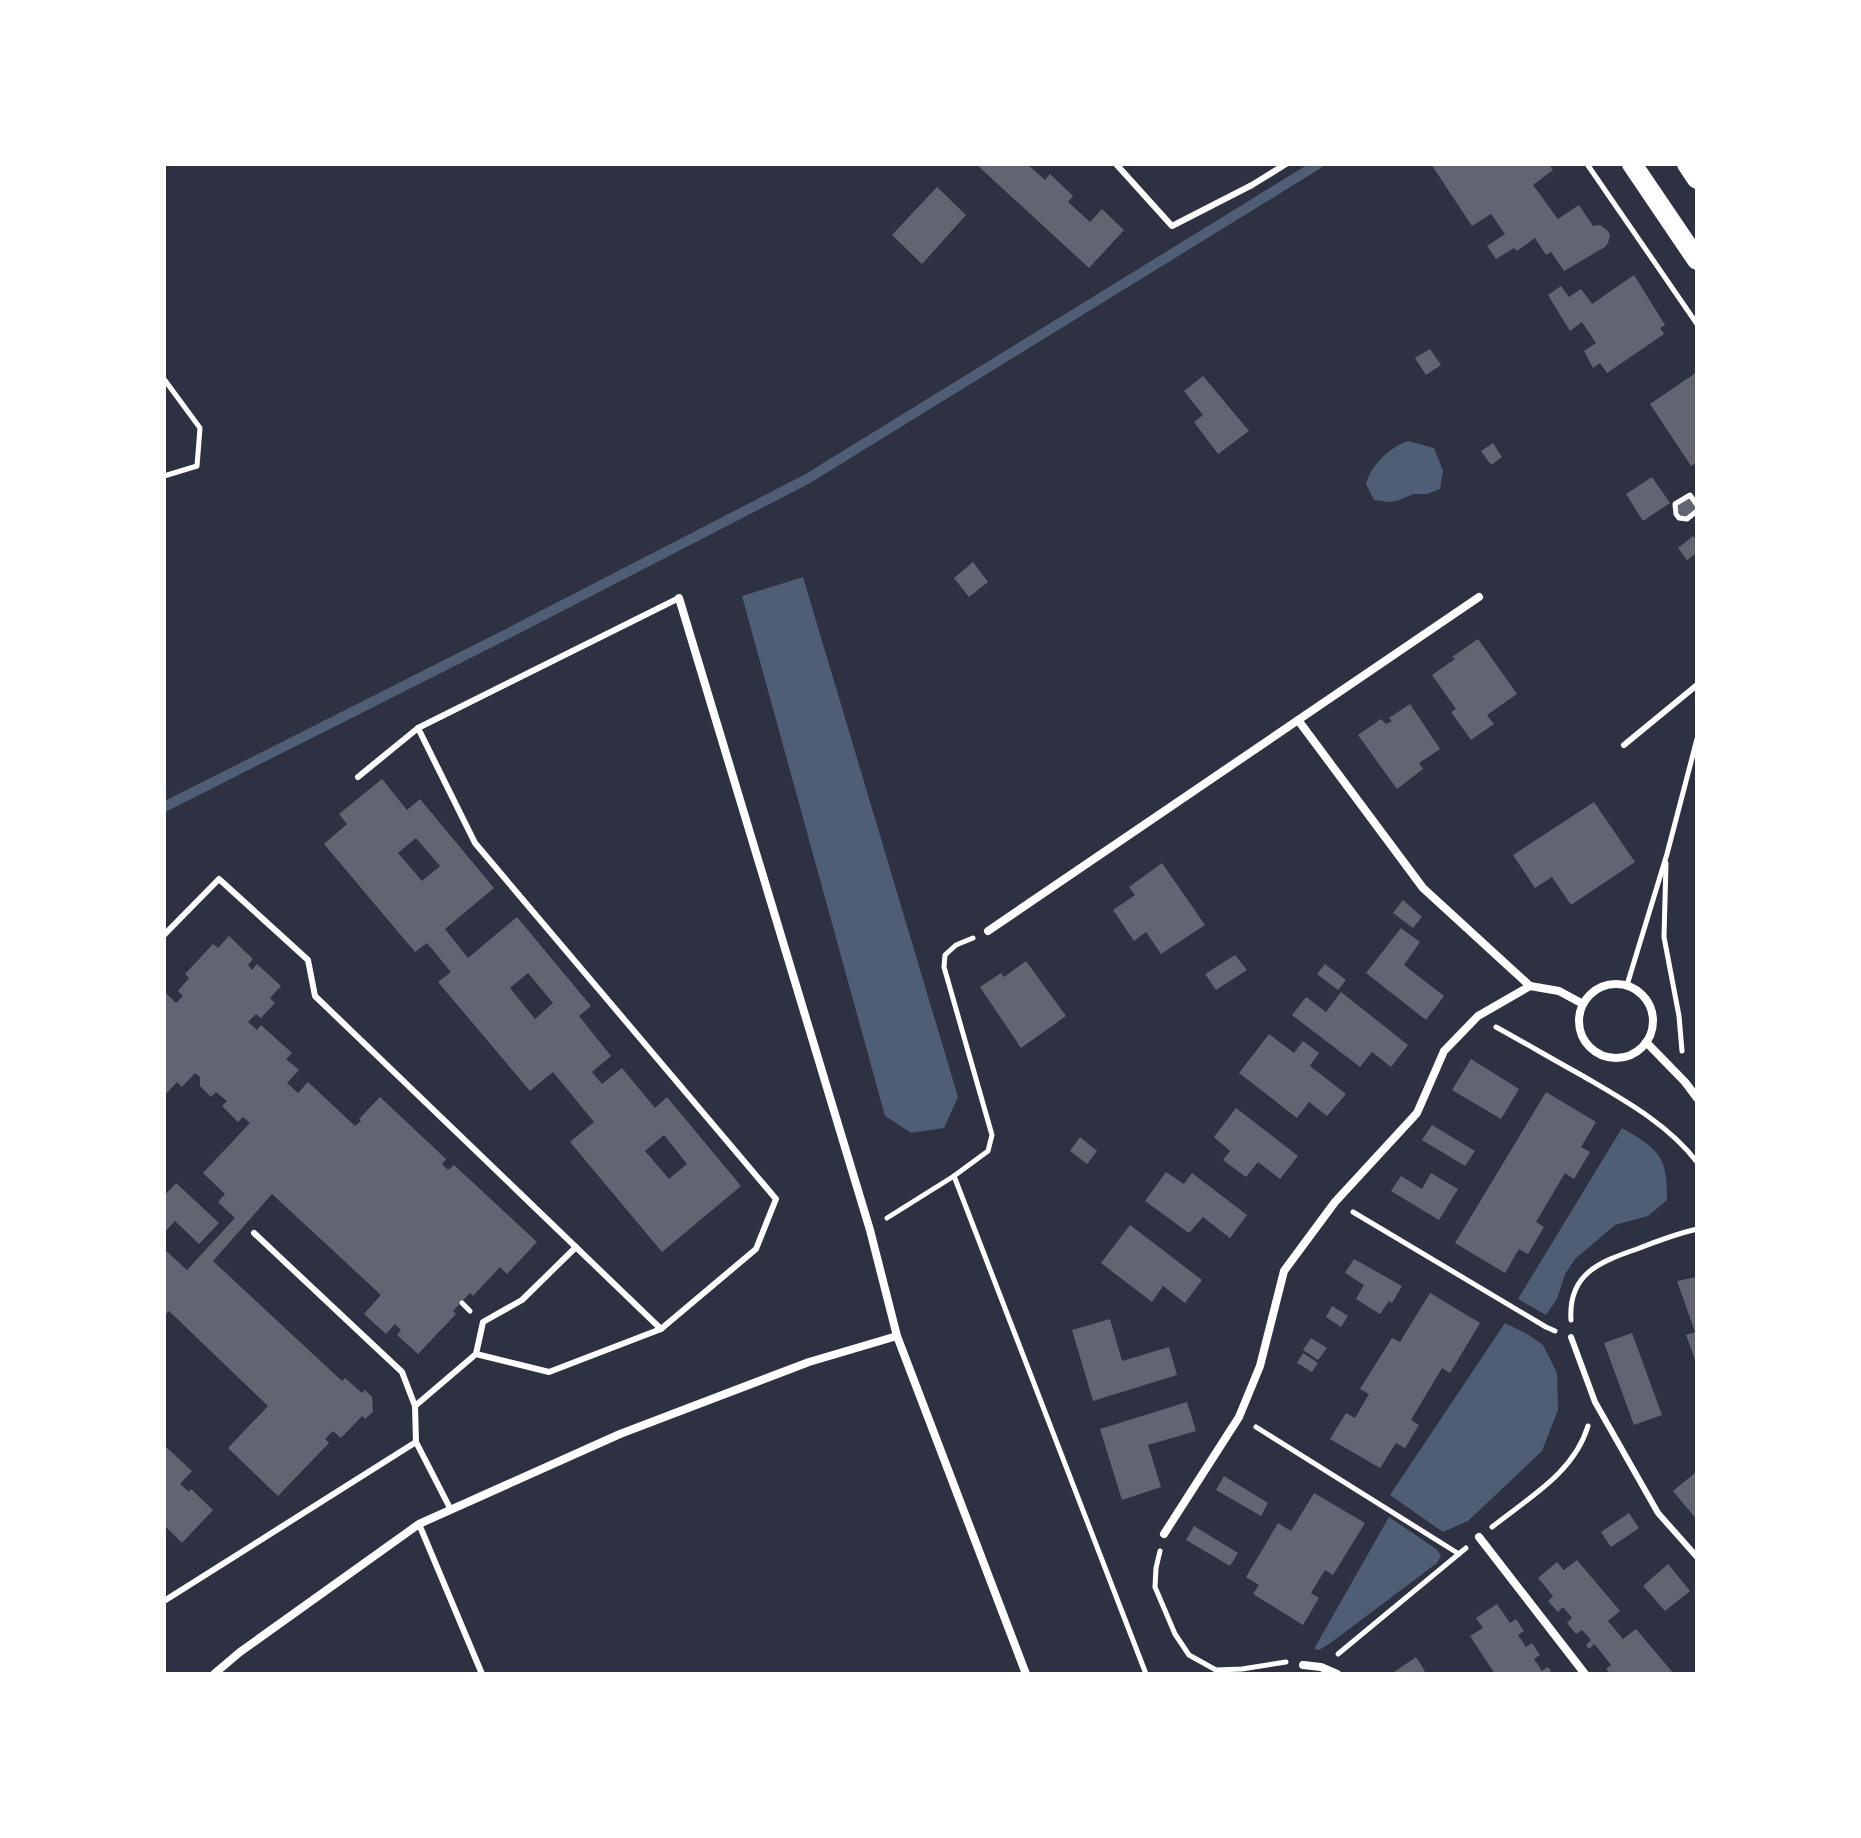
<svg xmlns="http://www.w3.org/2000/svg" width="1861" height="1838" font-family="Merriweather,serif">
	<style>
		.water { fill: #4f5d75 }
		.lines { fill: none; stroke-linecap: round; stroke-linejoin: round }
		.stream { stroke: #4f5d75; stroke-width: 10 }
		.building { fill: #626471; fill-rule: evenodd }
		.path { stroke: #fff; stroke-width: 5 }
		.service { stroke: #fff; stroke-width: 6 }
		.minor { stroke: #fff; stroke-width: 8 }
		.primary { stroke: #fff; stroke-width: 20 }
	</style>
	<rect width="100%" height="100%" fill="#2d3142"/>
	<g class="water">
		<path d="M1408,441L1434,448L1443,471L1440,489L1427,494H1413L1397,501L1389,502L1374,500L1366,484C1371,465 1390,447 1408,441Z"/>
		<polygon points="803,577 958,1097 944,1128 911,1133 885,1116 742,596"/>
		<path d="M1622,1128C1658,1149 1668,1156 1667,1200L1648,1216L1615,1225L1575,1259L1565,1274L1557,1299L1546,1315L1518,1299Z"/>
		<polygon points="1505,1323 1529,1335 1543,1345 1557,1373 1558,1410 1542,1451 1468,1521 1443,1532 1390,1495"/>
		<polygon points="1389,1517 1436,1549 1441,1556 1437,1563 1329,1644 1319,1650 1314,1649"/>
	</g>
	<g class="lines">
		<polyline class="stream" points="164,807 507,634 807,479 1318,164"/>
	</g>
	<g class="building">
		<polygon points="976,164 1027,164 1045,180 1050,174 1073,196 1068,202 1090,222 1102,209 1124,230 1089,268"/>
		<polygon points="1431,164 1549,164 1553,170 1533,185 1558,219 1579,205 1593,226 1600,225 1608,231 1610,235 1608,243 1605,247 1564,271 1551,252 1546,255 1535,238 1517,251 1514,248 1496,259 1487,246 1505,234 1491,214 1472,226"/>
		<polygon points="937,187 966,215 922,264 892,235"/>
		<polygon points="1634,275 1665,325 1660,328 1664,334 1607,373 1600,363 1593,368 1584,351 1596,343 1582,322 1570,331 1548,295 1561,286 1569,297 1581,289 1592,304"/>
		<polygon points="1430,349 1441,365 1426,375 1415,358"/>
		<polygon points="1697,372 1697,462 1691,466 1650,404"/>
		<polygon points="1203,376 1249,431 1218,454 1194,422 1203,415 1184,391"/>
		<polygon points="1493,443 1502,457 1491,465 1481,451"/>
		<polygon points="1652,477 1670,503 1643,521 1626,494"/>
		<polygon points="1689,497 1697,510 1687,518 1680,516 1677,506"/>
		<polygon points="1693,536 1697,541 1697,553 1687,560 1678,548"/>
		<polygon points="973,562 988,582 969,597 954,578"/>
		<polygon points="1478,639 1517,694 1487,715 1494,724 1471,740 1451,712 1456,709 1432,675 1455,659 1452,657"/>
		<polygon points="1410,704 1440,749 1419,763 1423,769 1397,789 1358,735 1381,719 1386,724 1392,721 1389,718"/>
		<path d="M382,779L407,810L420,799L494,888L445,929L468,958L517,917L591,1006L579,1016L611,1056L592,1072L602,1084L622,1068L655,1108L667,1097L741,1186L662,1252L570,1142L594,1122L553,1072L530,1091L438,982L451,972L427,943L415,952L324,844L347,824L339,814ZM416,838L440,866L422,881L398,853ZM528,973L553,1003L535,1019L510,988ZM664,1135L687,1164L669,1179L645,1151Z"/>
		<polygon points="1594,802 1635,862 1571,905 1552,877 1535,888 1513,855"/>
		<polygon points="1162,863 1205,925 1161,954 1146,932 1134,941 1113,910 1135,895 1129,887"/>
		<polygon points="1403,900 1422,917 1413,928 1393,913"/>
		<polygon points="1401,928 1420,942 1404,965 1444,996 1426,1020 1366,973"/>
		<polygon points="229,936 253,959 248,965 252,970 257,964 281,986 270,998 275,1003 261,1018 256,1014 248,1022 257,1030 261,1025 292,1053 286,1059 299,1070 287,1083 298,1093 308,1082 355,1126 361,1121 359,1119 380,1097 446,1159 442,1164 448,1170 454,1165 537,1242 507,1274 500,1267 473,1296 470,1293 453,1311 456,1314 418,1354 397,1335 401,1330 395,1324 386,1334 364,1314 381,1295 272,1194 213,1261 342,1381 345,1378 362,1393 365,1390 372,1397 373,1412 365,1419 362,1416 341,1438 333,1431 325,1439 329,1443 278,1496 228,1448 268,1406 169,1311 164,1316 164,1249 187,1270 235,1218 218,1202 225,1194 203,1173 250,1123 243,1117 238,1122 222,1106 227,1101 216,1092 211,1097 200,1086 200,1077 195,1073 182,1087 177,1082 164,1096 164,991 176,1003 183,996 178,991 189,978 185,974 213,944 218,948"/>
		<polygon points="1235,955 1247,970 1216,990 1205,974"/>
		<polygon points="1026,961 1066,1016 1021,1048 980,987 1001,973 1004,977"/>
		<polygon points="1325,964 1346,980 1338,990 1317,974"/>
		<polygon points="1341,992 1408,1045 1391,1067 1372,1052 1360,1067 1292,1015 1306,997 1326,1012"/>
		<polygon points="1269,1034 1294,1053 1303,1041 1319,1053 1310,1066 1346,1094 1327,1116 1309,1102 1297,1118 1239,1073"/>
		<polygon points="1471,1059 1519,1089 1501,1119 1452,1090"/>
		<polygon points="1546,1092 1596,1122 1581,1147 1590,1152 1574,1179 1565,1173 1536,1222 1544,1227 1528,1254 1519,1249 1505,1273 1455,1243"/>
		<polygon points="1236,1108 1298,1156 1280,1179 1258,1162 1246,1177 1223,1160 1230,1151 1214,1137"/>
		<polygon points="1432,1125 1475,1151 1465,1166 1422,1140"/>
		<polygon points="1080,1137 1097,1151 1087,1164 1070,1151"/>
		<polygon points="1166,1172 1184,1184 1192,1173 1247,1215 1230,1238 1203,1217 1189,1233 1145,1201"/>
		<polygon points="1431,1173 1458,1189 1439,1220 1391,1191 1401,1176 1422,1189"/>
		<polygon points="176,1183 219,1223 199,1244 175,1221 164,1233 164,1196"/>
		<polygon points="1130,1225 1202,1280 1185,1303 1163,1286 1152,1302 1101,1263"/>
		<polygon points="1354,1259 1402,1286 1392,1303 1389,1301 1380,1314 1356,1299 1364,1285 1345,1273"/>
		<polygon points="1697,1277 1697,1365 1686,1335 1695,1332 1677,1281"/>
		<polygon points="1430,1293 1480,1323 1450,1373 1442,1368 1411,1420 1419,1425 1405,1448 1396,1443 1380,1468 1330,1439 1346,1413 1355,1418 1369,1394 1360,1389 1392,1338 1400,1342"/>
		<polygon points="1332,1306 1348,1316 1341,1327 1326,1317"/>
		<polygon points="1110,1319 1122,1361 1169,1347 1177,1375 1093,1401 1072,1330"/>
		<polygon points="1632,1333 1662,1415 1634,1425 1604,1343"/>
		<polygon points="1311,1338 1327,1348 1318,1360 1303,1350"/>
		<polygon points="1303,1353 1318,1363 1312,1372 1297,1363"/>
		<polygon points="1187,1402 1196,1431 1148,1445 1161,1487 1122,1500 1100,1429"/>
		<polygon points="164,1445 192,1471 180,1484 189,1492 191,1489 213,1510 182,1543 164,1525"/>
		<polygon points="1695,1473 1697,1475 1697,1520 1673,1491"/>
		<polygon points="1224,1476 1268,1503 1261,1516 1216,1490"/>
		<polygon points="1314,1493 1365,1523 1333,1575 1325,1570 1311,1593 1319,1598 1303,1625 1253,1594 1259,1585 1246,1577 1278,1523 1291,1531"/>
		<polygon points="1629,1513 1639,1528 1611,1547 1601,1532"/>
		<polygon points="1194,1526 1238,1553 1230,1566 1186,1540"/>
		<polygon points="1577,1560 1620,1611 1608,1621 1623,1639 1636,1629 1674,1674 1610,1674 1606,1669 1611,1665 1597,1647 1594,1644 1589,1649 1586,1645 1591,1640 1582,1630 1576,1634 1567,1623 1572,1618 1563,1607 1558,1612 1548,1601 1553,1596 1538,1578 1557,1562 1564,1570"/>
		<polygon points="1668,1564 1690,1591 1665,1611 1643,1586"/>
		<polygon points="1497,1604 1510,1623 1516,1619 1524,1631 1518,1635 1526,1647 1532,1643 1540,1655 1534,1659 1542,1671 1548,1667 1551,1671 1547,1674 1495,1674 1470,1636 1483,1628 1476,1618"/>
		<polygon points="1416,1657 1425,1671 1420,1674 1391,1674"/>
	</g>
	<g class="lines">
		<g class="path">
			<polyline points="1587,164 1697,324"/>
			<polyline points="164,379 200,428 197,466 164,476"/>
			<polyline points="1697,505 1690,495 1675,504 1676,514 1679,518 1687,519 1697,511"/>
			<polyline points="1666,863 1664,937 1679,1016 1682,1051"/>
			<polyline points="1627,985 1667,854 1697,739"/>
			<path d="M1496,1027C1525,1043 1554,1060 1583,1076C1624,1100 1668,1124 1697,1162"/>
			<polyline points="954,1176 1146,1674"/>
			<polyline points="1353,1212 1546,1327 1555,1331"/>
			<polyline points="887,1218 954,1176 988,1151 992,1135 944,967 945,955 956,945 973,938"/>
			<polyline points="462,1303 470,1311"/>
			<path d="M1571,1320C1568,1274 1599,1262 1637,1249C1657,1241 1676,1234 1697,1229"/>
			<polyline points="1256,1427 1459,1554"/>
			<path d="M1492,1527C1528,1498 1574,1473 1588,1426"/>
			<polyline points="1160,1551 1156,1568 1155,1587 1175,1634 1189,1655 1216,1670 1242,1669 1286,1662"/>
			<polyline points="1338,1654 1466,1548"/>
		</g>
		<g class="service">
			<polyline points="1116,164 1172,226 1252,185 1286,164"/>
			<polyline points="418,728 475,843 776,1199 756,1249 661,1329 549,1372 476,1354 415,1406 416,1442 451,1510"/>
			<polyline points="1624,745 1697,685"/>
			<polyline points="358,777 418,728 679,598"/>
			<polyline points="164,935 219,879 308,960 315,996 661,1329"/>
			<polyline points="254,1233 402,1372 415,1406"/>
			<polyline points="1571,1337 1595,1402 1658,1513 1697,1557"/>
			<polyline points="476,1354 483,1322 522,1300 576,1247"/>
			<polyline points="419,1524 482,1674"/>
			<polyline points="164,1601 416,1442"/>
		</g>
		<g class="minor">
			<polyline points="679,598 870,1230 897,1336 1026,1674"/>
			<polyline points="1298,720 1423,888 1530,986"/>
			<polyline points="988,931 1479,597"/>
			<circle cx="1616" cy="1021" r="37"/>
			<polyline points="1646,1042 1685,1082 1697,1098"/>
			<polyline points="1164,1534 1239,1417 1260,1366 1284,1271 1335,1202 1417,1113 1444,1051 1478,1016 1530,986 1559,991 1583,1004"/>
			<polyline points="1479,1537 1585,1674"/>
			<polyline points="1303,1665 1321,1667 1337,1674"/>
			<polyline points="214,1674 240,1652 419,1524 620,1434 809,1362 897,1336"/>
		</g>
		<g class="primary">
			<polyline points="1632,164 1697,260"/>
			<polyline points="1687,164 1697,179"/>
		</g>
	</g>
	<rect width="1861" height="1838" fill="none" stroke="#ffffff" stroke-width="332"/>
</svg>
